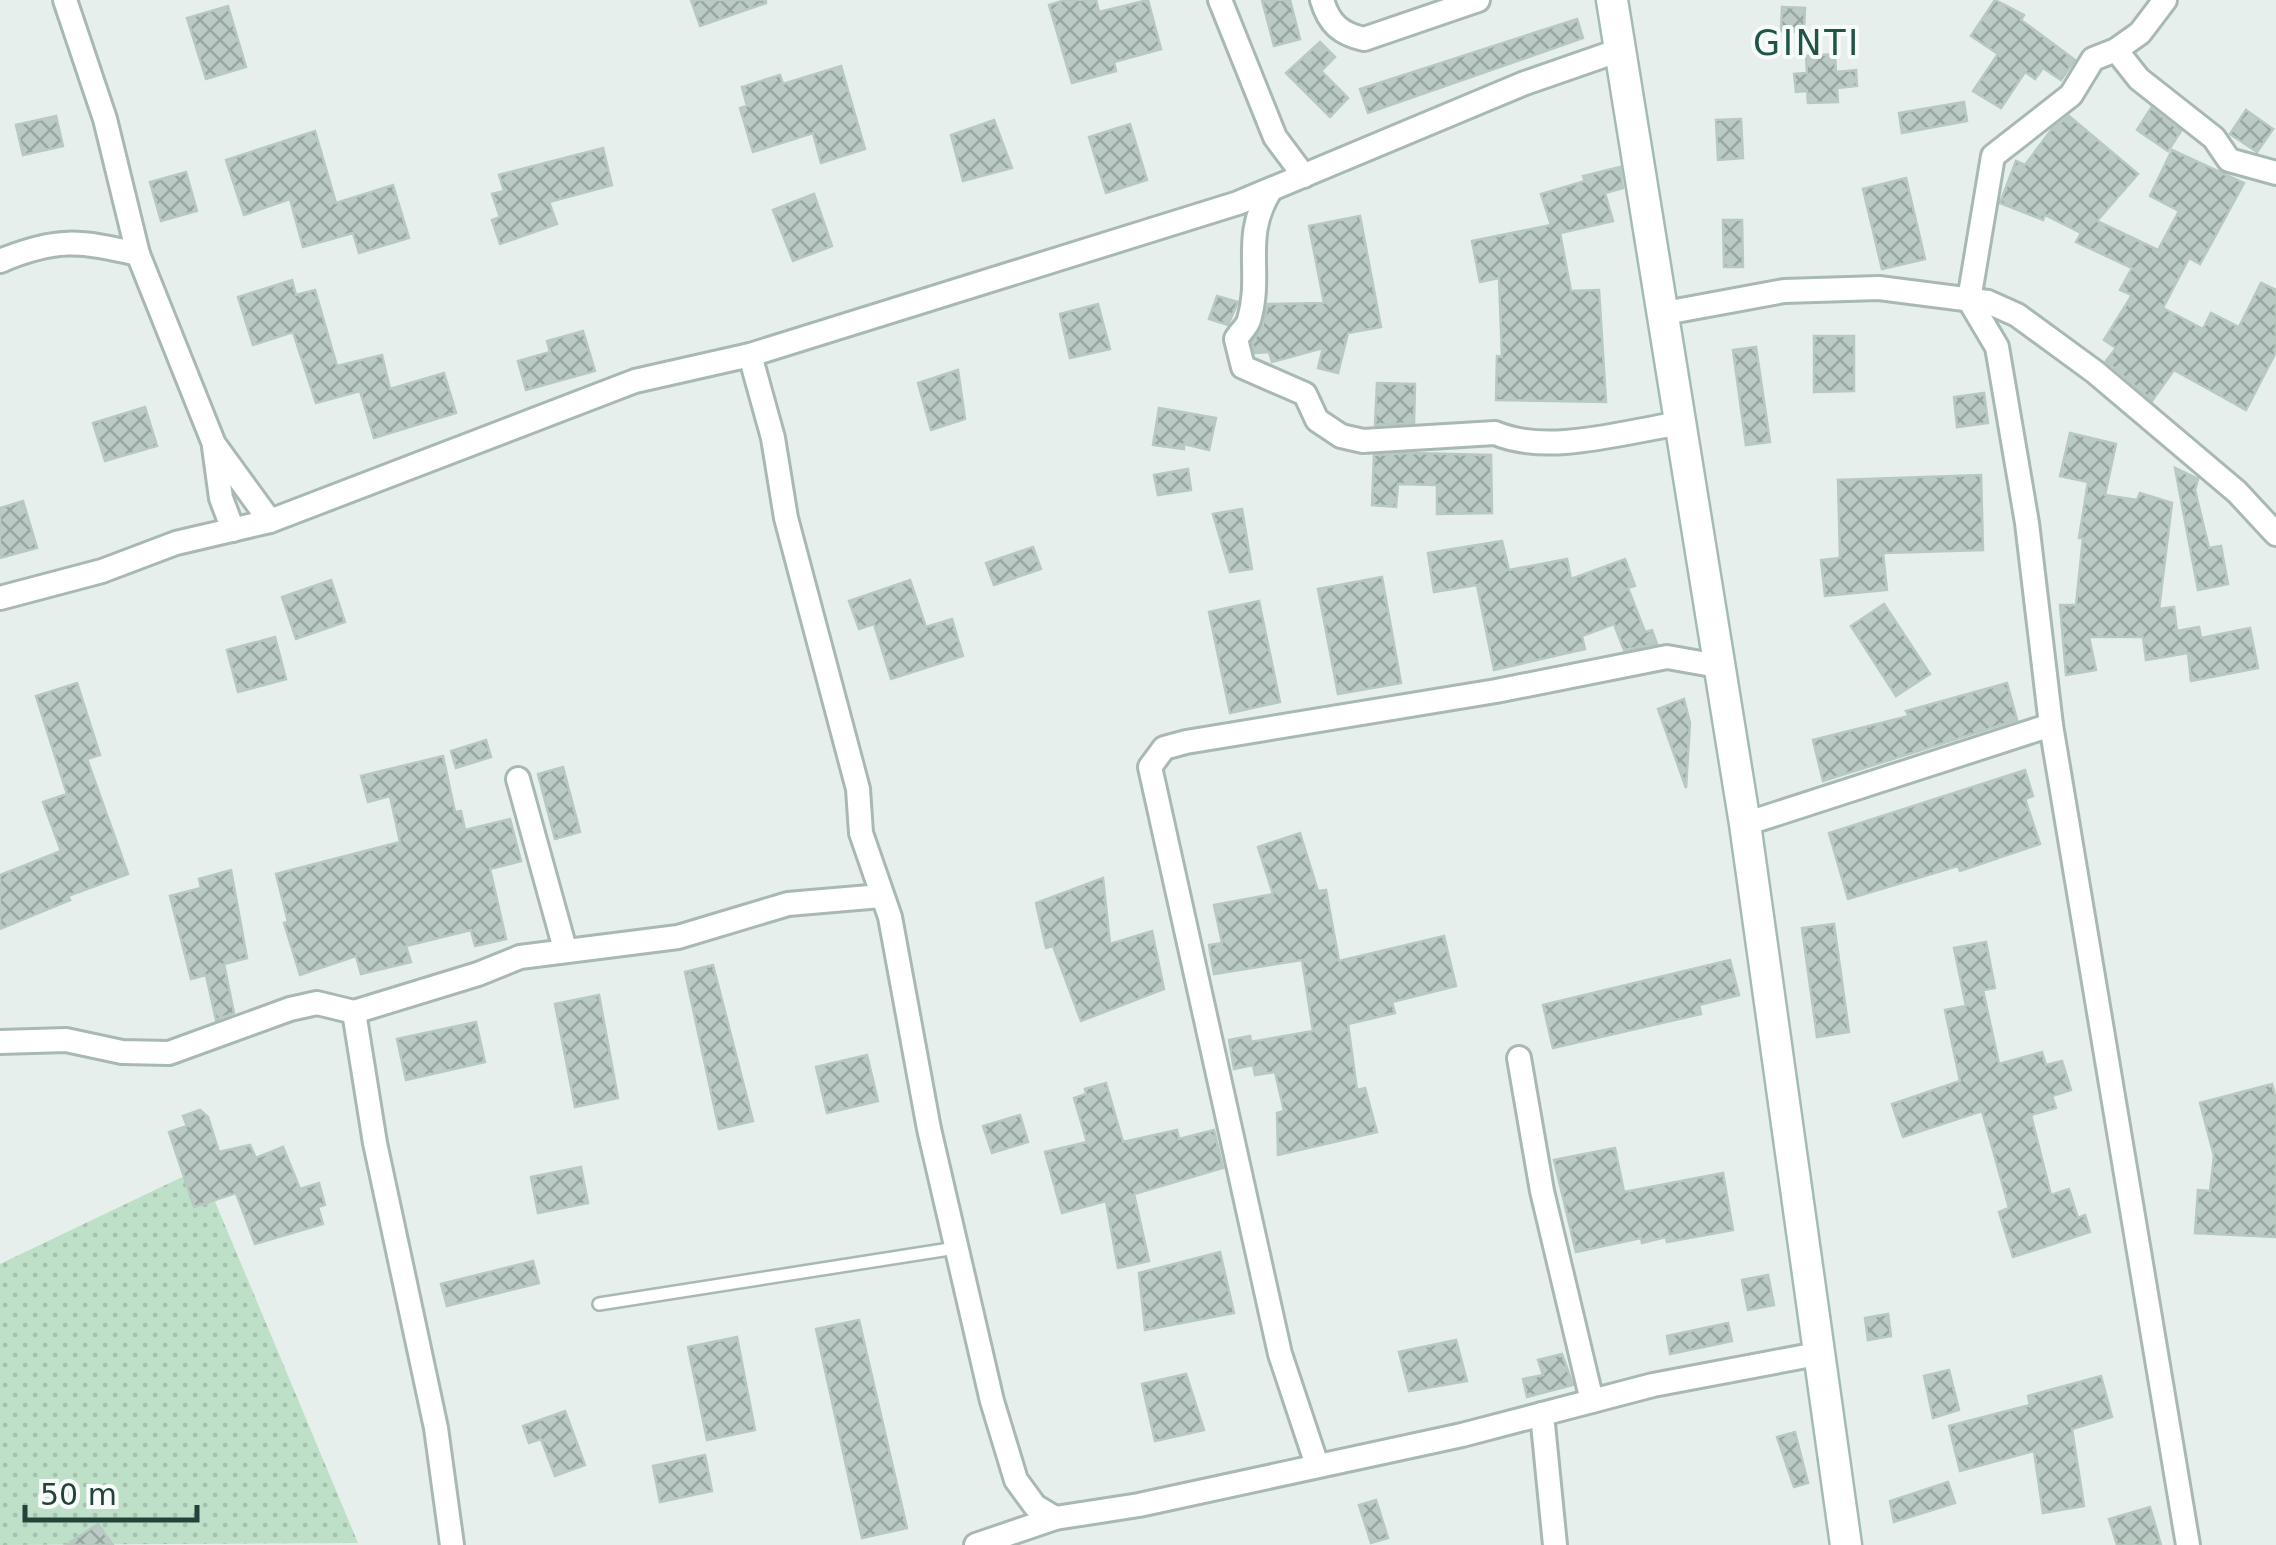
<svg xmlns="http://www.w3.org/2000/svg" width="2276" height="1545" font-family="'DejaVu Sans',sans-serif">
	<style>
		.grass { fill: url(#grass-dots) }
		.building { fill: url(#building-cross-hatch); stroke: #b8c9c2; stroke-width: 2.5 }
		.lines { fill: none; stroke-linecap: round; stroke-linejoin: round }
		.lane-casing { stroke: #a8b8b2; stroke-width: 16 }
		.street-casing { stroke: #a8b8b2; stroke-width: 28 }
		.secondary-casing { stroke: #a4bbb3; stroke-width: 35 }
		.lane { stroke: #fff; stroke-width: 11 }
		.street { stroke: #fff; stroke-width: 22 }
		.secondary { stroke: #fff; stroke-width: 30 }
		.labels { text-anchor: middle; dominant-baseline: central; stroke-width: 8; stroke-linejoin: round; paint-order: stroke }
		.quarter-label { font-size: 35px; letter-spacing: 2.5px; fill: #1f5548; stroke: #f7fbf9 }
	</style>
	<defs>
		<pattern id="grass-dots" width="8" height="8" patternUnits="userSpaceOnUse" patternTransform="scale(2.5)"><rect width="8" height="8" fill="#bfe0c8"/><path d="M2 2h.1M6 6h.1" fill="none" stroke="#a4c1ad" stroke-width="1.8" stroke-linecap="round"/></pattern>
		<pattern id="building-cross-hatch" width="8" height="8" patternUnits="userSpaceOnUse" patternTransform="scale(2.5)"><rect width="8" height="8" fill="#bbcac4"/><path d="M0 0l8 8M0 8l8-8" fill="none" stroke="#98a6a0"/></pattern>
	</defs>
	<rect width="100%" height="100%" fill="#e6efeb"/>
	<polygon class="grass" points="201,1168 358,1543 0,1545 0,1264"/>
	<g class="building">
		<polygon points="691,0 766,0 766,3 700,26"/>
		<polygon points="1065,0 1096,0 1099,12 1148,0 1161,49 1114,62 1116,71 1072,83 1049,5"/>
		<polygon points="1262,0 1290,0 1300,39 1274,46"/>
		<polygon points="1995,0 2024,15 2021,20 2075,60 2061,80 2043,68 2035,79 2025,72 2001,108 1973,91 1998,54 1971,36"/>
		<polygon points="228,6 246,67 206,79 187,18"/>
		<polygon points="1782,7 1805,8 1804,32 1781,31"/>
		<polygon points="1577,19 1583,38 1368,113 1360,89"/>
		<polygon points="1320,42 1335,57 1321,71 1348,98 1330,117 1286,73"/>
		<polygon points="1835,54 1836,72 1856,70 1857,86 1837,88 1838,102 1808,103 1807,91 1796,92 1794,74 1807,73 1806,56"/>
		<polygon points="841,66 865,149 821,163 813,133 753,152 740,108 747,106 742,87 780,75 783,84"/>
		<polygon points="1964,102 1967,121 1902,133 1899,113"/>
		<polygon points="2151,108 2181,131 2168,151 2137,130"/>
		<polygon points="2246,110 2273,129 2257,152 2230,134"/>
		<polygon points="56,116 63,146 23,155 16,125"/>
		<polygon points="2069,116 2138,174 2097,221 2158,250 2179,211 2150,196 2172,150 2244,183 2200,264 2189,258 2163,308 2203,329 2211,313 2239,327 2261,283 2276,290 2276,352 2246,410 2174,370 2152,401 2106,361 2116,348 2104,340 2132,295 2120,290 2132,268 2076,242 2081,233 2045,215 2043,220 2000,203 2016,161 2025,165 2052,129"/>
		<polygon points="1741,119 1743,158 1718,160 1716,120"/>
		<polygon points="994,120 1012,168 963,181 951,135"/>
		<polygon points="1130,124 1147,180 1106,193 1089,137"/>
		<polygon points="315,131 336,203 393,185 409,238 359,253 353,233 303,247 290,199 244,215 226,160"/>
		<polygon points="603,148 612,185 549,202 557,224 500,244 492,220 500,217 492,194 504,191 499,175"/>
		<polygon points="1620,167 1623,188 1605,193 1613,221 1560,233 1571,291 1599,290 1606,402 1496,400 1497,356 1502,357 1499,278 1480,282 1472,241 1551,225 1541,194 1585,181 1583,176"/>
		<polygon points="186,172 197,211 161,221 150,182"/>
		<polygon points="1906,178 1925,259 1882,269 1863,189"/>
		<polygon points="814,194 832,246 793,261 773,210"/>
		<polygon points="1360,216 1381,327 1348,333 1338,373 1318,368 1323,348 1272,362 1269,352 1255,353 1252,342 1262,328 1268,304 1324,303 1309,226"/>
		<polygon points="1723,220 1742,220 1743,267 1724,267"/>
		<polygon points="292,280 296,295 315,290 337,366 382,355 390,389 444,373 456,413 374,438 360,391 316,403 293,332 253,345 238,297"/>
		<polygon points="1217,296 1238,302 1228,325 1209,319"/>
		<polygon points="1098,304 1110,349 1070,358 1060,314"/>
		<polygon points="583,331 595,371 526,390 518,361 550,352 547,341"/>
		<polygon points="1814,336 1854,336 1854,391 1814,392"/>
		<polygon points="1756,347 1770,442 1746,445 1733,350"/>
		<polygon points="958,370 965,419 931,430 918,383"/>
		<polygon points="1377,383 1415,384 1414,423 1375,425"/>
		<polygon points="1984,393 1988,423 1957,427 1954,397"/>
		<polygon points="145,407 157,446 105,461 93,423"/>
		<polygon points="1159,408 1216,418 1209,450 1184,444 1184,449 1153,445"/>
		<polygon points="2070,433 2116,444 2105,495 2137,500 2140,493 2172,503 2159,609 2174,607 2177,631 2199,627 2201,638 2250,628 2258,668 2191,681 2188,653 2146,660 2143,637 2089,637 2096,670 2066,675 2060,605 2076,605 2083,538 2079,538 2088,482 2060,476"/>
		<polygon points="1412,453 1491,455 1492,513 1437,514 1437,485 1398,484 1396,507 1372,505 1374,455"/>
		<polygon points="2175,468 2198,479 2195,490 2209,548 2221,546 2228,584 2198,590"/>
		<polygon points="1188,469 1191,490 1158,495 1154,475"/>
		<polygon points="1981,475 1983,550 1883,553 1887,590 1825,596 1821,560 1840,558 1838,480"/>
		<polygon points="23,501 37,548 0,558 0,508"/>
		<polygon points="1242,509 1252,569 1230,572 1213,514"/>
		<polygon points="1502,541 1509,570 1567,559 1571,579 1625,559 1635,586 1628,588 1645,632 1652,630 1657,644 1624,650 1614,624 1582,636 1585,649 1494,670 1477,585 1434,592 1428,553"/>
		<polygon points="1033,547 1041,569 994,585 986,563"/>
		<polygon points="1382,577 1401,683 1338,694 1318,589"/>
		<polygon points="331,580 345,622 296,639 282,597"/>
		<polygon points="910,580 926,627 952,619 963,656 891,679 874,624 859,629 849,601"/>
		<polygon points="1259,601 1280,702 1230,713 1209,612"/>
		<polygon points="1884,604 1930,674 1896,696 1851,626"/>
		<polygon points="275,637 286,679 238,692 227,650"/>
		<polygon points="77,683 100,755 87,759 128,874 68,896 70,900 0,929 0,875 61,851 43,802 67,794 36,696"/>
		<polygon points="2007,683 2017,720 1823,781 1813,740 1909,716 1906,711"/>
		<polygon points="1684,699 1690,723 1686,788 1658,709"/>
		<polygon points="486,740 491,757 456,768 451,751"/>
		<polygon points="443,756 455,812 461,811 465,830 510,819 521,861 490,869 506,939 475,946 471,930 406,946 411,962 361,974 356,956 300,975 284,923 288,922 276,874 400,842 390,796 368,802 361,776"/>
		<polygon points="563,767 580,832 555,839 538,774"/>
		<polygon points="2025,770 2033,796 2025,799 2040,844 1960,871 1958,866 1848,899 1829,833"/>
		<polygon points="1300,833 1318,891 1326,890 1339,961 1444,936 1456,986 1392,1002 1395,1013 1348,1024 1357,1090 1365,1088 1377,1132 1278,1155 1277,1113 1284,1111 1275,1072 1255,1075 1253,1065 1234,1069 1229,1040 1250,1036 1251,1042 1313,1031 1302,960 1214,974 1209,945 1222,943 1214,905 1273,894 1258,847"/>
		<polygon points="231,870 247,958 224,964 234,1013 216,1020 206,975 191,979 170,896 201,888 199,879"/>
		<polygon points="1103,878 1110,944 1152,931 1164,989 1081,1021 1053,946 1046,948 1036,903"/>
		<polygon points="1834,924 1849,1032 1817,1037 1802,928"/>
		<polygon points="1986,942 1995,988 1983,990 1999,1064 2042,1052 2046,1065 2062,1061 2071,1090 2052,1096 2056,1108 2031,1115 2051,1195 2069,1189 2078,1218 2085,1215 2090,1232 2013,1257 1999,1212 2009,1208 1982,1111 1903,1137 1892,1104 1960,1081 1945,1010 1966,1006 1954,948"/>
		<polygon points="1730,960 1739,995 1699,1005 1701,1014 1553,1048 1543,1005"/>
		<polygon points="713,965 753,1121 719,1129 685,972"/>
		<polygon points="599,995 618,1098 575,1107 555,1004"/>
		<polygon points="476,1022 485,1062 406,1080 397,1039"/>
		<polygon points="867,1055 878,1101 827,1113 816,1067"/>
		<polygon points="1106,1083 1123,1142 1177,1130 1179,1139 1214,1130 1223,1168 1134,1194 1149,1261 1118,1268 1106,1201 1062,1213 1045,1152 1087,1142 1074,1098 1086,1094 1085,1089"/>
		<polygon points="2272,1084 2276,1099 2276,1237 2195,1233 2198,1190 2210,1191 2214,1156 2200,1103"/>
		<polygon points="200,1110 208,1117 219,1152 250,1145 256,1158 283,1147 300,1189 319,1183 325,1205 318,1207 323,1224 255,1244 236,1193 194,1207 169,1132 187,1126 183,1116"/>
		<polygon points="1020,1115 1028,1142 992,1153 983,1126"/>
		<polygon points="1615,1148 1624,1192 1723,1173 1733,1230 1667,1242 1666,1237 1642,1243 1641,1238 1576,1252 1554,1160"/>
		<polygon points="581,1167 588,1203 538,1213 531,1177"/>
		<polygon points="1220,1252 1234,1313 1145,1330 1139,1273"/>
		<polygon points="533,1261 539,1283 447,1306 441,1284"/>
		<polygon points="1768,1275 1774,1305 1748,1310 1742,1280"/>
		<polygon points="1888,1314 1891,1336 1868,1340 1865,1318"/>
		<polygon points="859,1320 907,1528 862,1538 816,1329"/>
		<polygon points="1728,1323 1732,1341 1670,1354 1667,1336"/>
		<polygon points="737,1337 755,1430 707,1440 688,1347"/>
		<polygon points="1456,1340 1467,1381 1409,1391 1399,1352"/>
		<polygon points="1562,1354 1573,1385 1527,1397 1523,1379 1543,1375 1538,1360"/>
		<polygon points="1949,1370 1959,1410 1933,1418 1924,1376"/>
		<polygon points="1186,1374 1204,1430 1155,1441 1142,1384"/>
		<polygon points="2101,1376 2112,1417 2072,1429 2084,1506 2043,1513 2034,1451 1960,1471 1949,1426 2030,1405 2028,1396"/>
		<polygon points="565,1411 585,1465 555,1476 541,1439 529,1443 523,1426"/>
		<polygon points="1795,1432 1808,1483 1794,1487 1777,1437"/>
		<polygon points="705,1455 712,1491 660,1502 653,1466"/>
		<polygon points="1948,1482 1955,1503 1894,1522 1890,1501"/>
		<polygon points="1376,1500 1388,1538 1371,1543 1359,1505"/>
		<polygon points="2150,1507 2161,1545 2117,1545 2109,1519"/>
		<polygon points="98,1524 113,1545 66,1545"/>
	</g>
	<g class="lines">
		<g class="lane-casing">
			<polyline id="lane" points="599,1304 956,1248"/>
		</g>
		<g class="street-casing">
			<g id="street">
				<polyline points="65,0 105,119 138,254 214,444 270,521"/>
				<polyline points="1220,0 1275,137 1304,176"/>
				<path d="M1322,0C1329,24 1341,34 1364,39L1478,0"/>
				<polyline points="2165,0 2140,33 2116,50 2093,59 2071,95 1993,156 1969,300 1997,347 2027,523 2051,725 2188,1545"/>
				<polyline points="2116,50 2139,79 2214,138 2229,160 2276,173"/>
				<path d="M1270,191C1241,238 1263,272 1249,320C1247,327 1240,332 1236,339L1243,367L1305,394L1317,420L1341,436L1363,441L1495,433C1549,456 1626,431 1682,423"/>
				<path d="M0,261C57,237 80,241 138,254"/>
				<polyline points="1665,313 1784,291 1879,288 1988,302 2017,315 2095,372 2237,492 2276,534"/>
				<polyline points="750,355 773,438 786,518 858,789 861,833 890,917 929,1129 992,1401 1016,1480 1035,1506 1055,1518"/>
				<polyline points="214,447 221,498 233,530"/>
				<polyline points="0,598 102,571 176,543 270,521 635,381 750,355 1238,203 1525,83 1620,50"/>
				<polyline points="518,779 565,949"/>
				<polyline points="1745,824 2051,725"/>
				<polyline points="354,1012 375,1143 436,1428 452,1545"/>
				<polyline points="0,1042 66,1040 122,1052 169,1053 290,1009 317,1003 354,1012 478,974 520,957 678,937 788,904 881,896"/>
				<polyline points="1519,1058 1542,1191 1592,1401"/>
				<polyline points="1542,1414 1555,1545"/>
				<polyline points="1317,1465 1280,1354 1150,767 1164,748 1186,742 1496,691 1667,657 1718,666"/>
				<polyline points="976,1545 1055,1518 1139,1505 1462,1435 1653,1385 1817,1354"/>
			</g>
		</g>
		<g class="secondary-casing">
			<polyline id="secondary" points="1612,0 1745,824 1846,1545"/>
		</g>
		<use href="#lane" class="lane"/>
		<use href="#street" class="street"/>
		<use href="#secondary" class="secondary"/>
	</g>
	<g class="labels">
		<g class="quarter-label">
			<text x="1807" y="43">GINTI</text>
		</g>
	</g>
	<path d="M25 1505v15h172v-15" fill="none" stroke="#24423a" stroke-width="5"/>
	<text x="40" y="1505" font-size="30" fill="#24423a" stroke="#f7fbf9" stroke-width="8" paint-order="stroke">50 m</text>
</svg>
